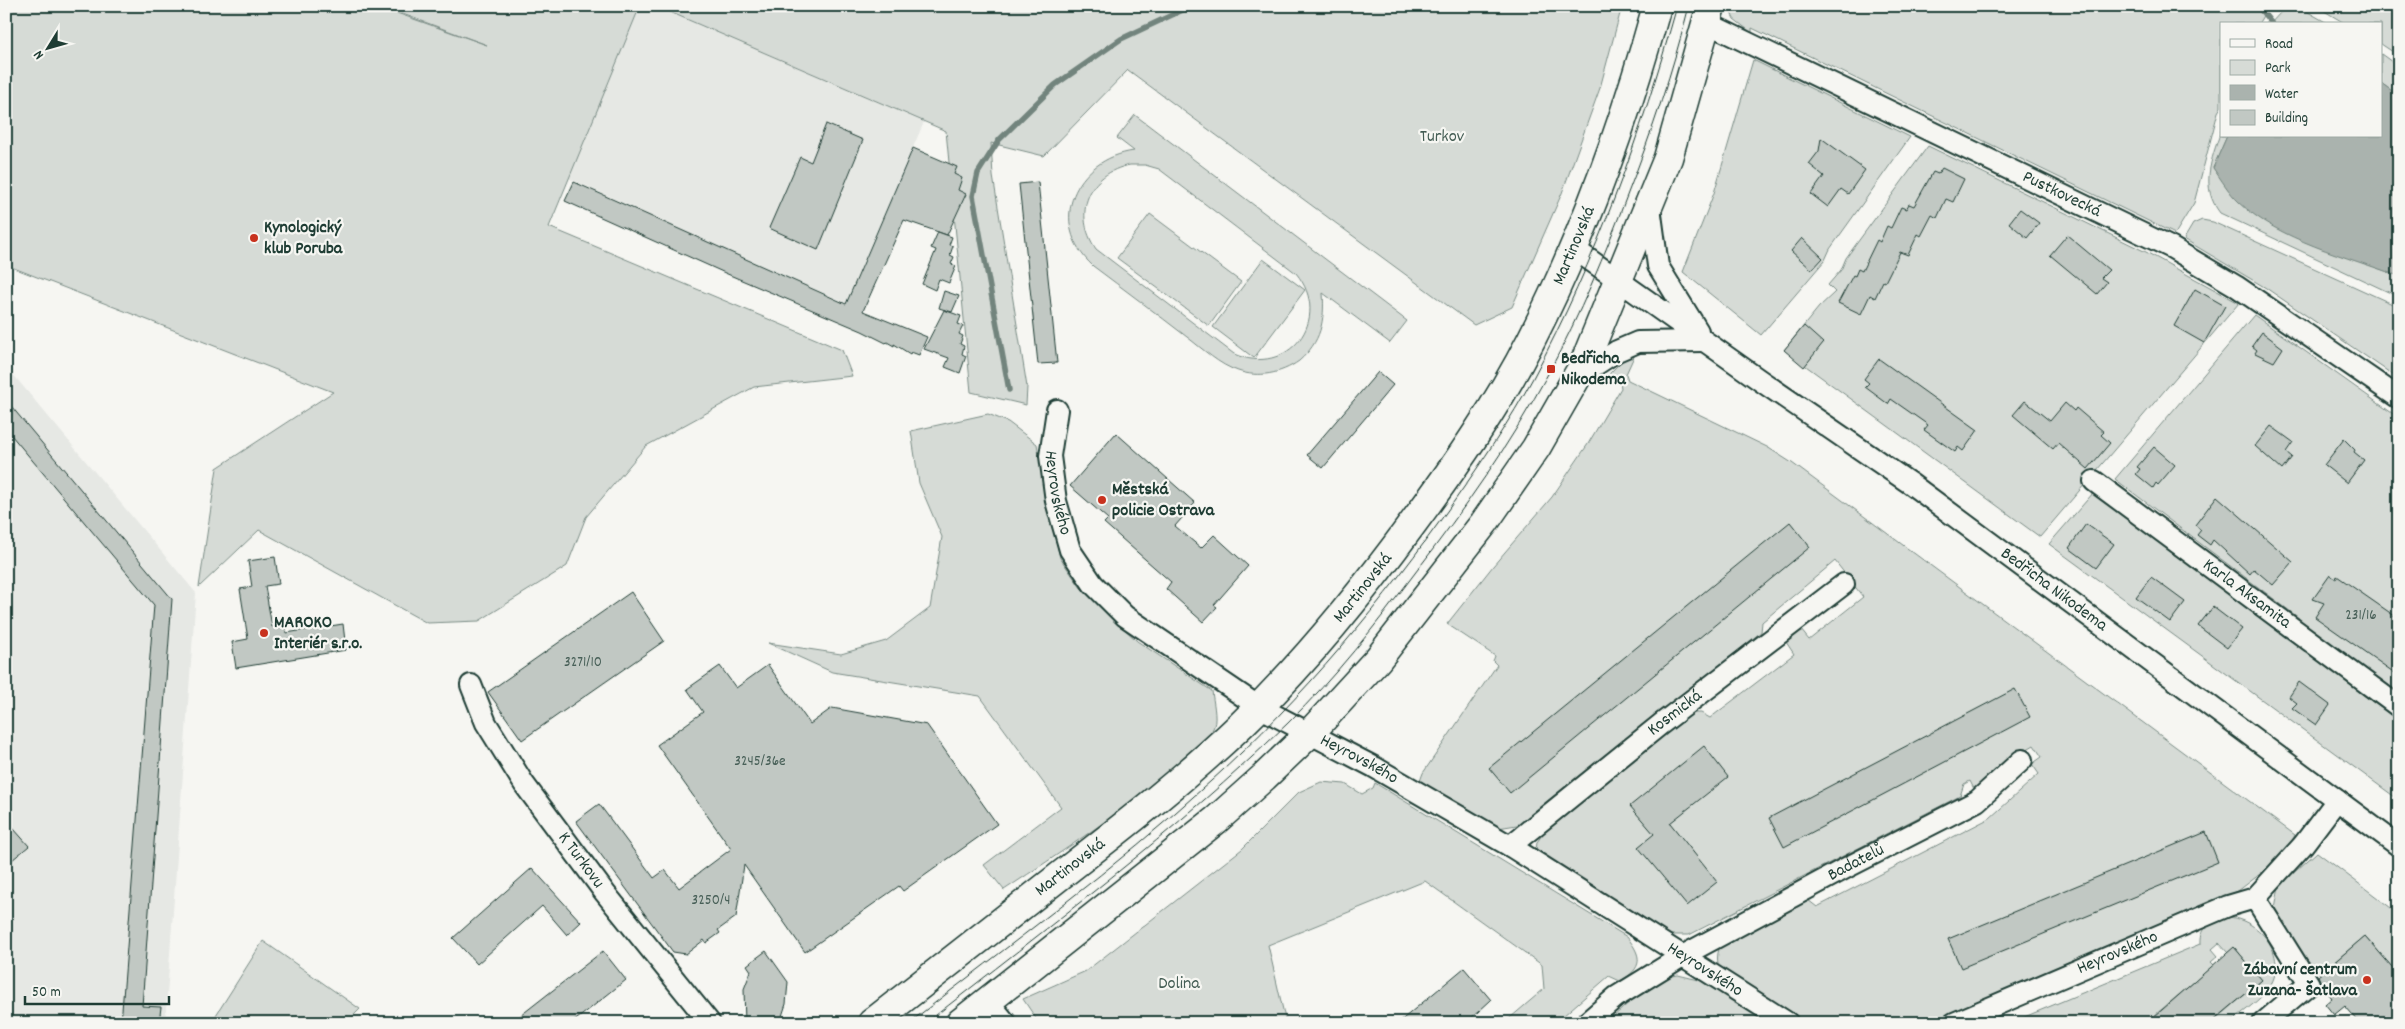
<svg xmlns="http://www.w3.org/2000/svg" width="2405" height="1029" font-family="Dekko,sans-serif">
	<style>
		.built { fill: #e6e8e4 }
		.green { fill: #d6dbd6; stroke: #7a8c85; fill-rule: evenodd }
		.water { fill: #aab3ae; stroke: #72847d }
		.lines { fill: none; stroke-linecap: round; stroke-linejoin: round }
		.stream { stroke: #72847d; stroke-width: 5.5 }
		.building { fill: #c1c8c3; stroke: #1f3d34 }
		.street-casing { stroke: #1f3d34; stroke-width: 24 }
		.secondary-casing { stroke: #1f3d34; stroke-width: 31 }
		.street { stroke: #f6f6f2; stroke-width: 20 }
		.secondary { stroke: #f6f6f2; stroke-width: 28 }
		.tram { stroke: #1f3d34; stroke-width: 1 }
		.poi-dot { fill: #c8321e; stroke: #f6f6f2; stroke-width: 2 }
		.labels { text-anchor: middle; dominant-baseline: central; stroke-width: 4.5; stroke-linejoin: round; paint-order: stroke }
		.number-label { font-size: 15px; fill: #486058 }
		.park-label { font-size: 18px; fill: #445d54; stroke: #f6f6f2 }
		.street-label { font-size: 18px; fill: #1f3d34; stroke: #f6f6f2 }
		.poi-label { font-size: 18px; font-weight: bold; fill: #1f3d34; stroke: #f6f6f2; text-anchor: start }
	</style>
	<rect width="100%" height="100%" fill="#f6f6f2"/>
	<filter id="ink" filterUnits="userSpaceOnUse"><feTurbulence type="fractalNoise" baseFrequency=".02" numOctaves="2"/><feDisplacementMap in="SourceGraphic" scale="10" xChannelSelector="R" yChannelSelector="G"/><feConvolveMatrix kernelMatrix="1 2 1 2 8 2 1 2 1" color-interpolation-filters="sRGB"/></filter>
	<g filter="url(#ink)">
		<g class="built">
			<polygon points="640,6 656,6 924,122 846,303 733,254 568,178"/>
			<polygon points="6,366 196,593 165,1023 6,1023"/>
		</g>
		<g class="green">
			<polygon points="6,6 377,6 487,45 381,6 640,6 549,227 842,350 852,376 754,387 646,446 586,517 567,566 479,621 427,623 259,530 199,587 217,468 333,392 6,265"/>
			<polygon points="656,6 1622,6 1600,88 1562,193 1512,307 1474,325 1128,70 1044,156 991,143 993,176 1027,387 1026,405 971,392 946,131"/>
			<polygon points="1728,6 2269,6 2258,24 2221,24 2221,107 2218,112 2194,203 2175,234 1752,28 1752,33 1734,19"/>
			<polygon points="2316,6 2399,6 2399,56 2381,44 2381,24 2346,24"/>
			<polygon points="2293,8 2301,8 2329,24 2270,24 2281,12"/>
			<polygon points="2381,54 2399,67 2399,96 2381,83"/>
			<polygon points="1753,60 1910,137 1830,249 1825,260 1761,335 1683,272 1714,193"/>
			<path d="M1135,115L1407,321L1390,343L1323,293C1325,321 1321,342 1299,361C1281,374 1258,378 1238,371C1219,365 1203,349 1187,337C1156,313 1125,290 1093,266C1046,223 1075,159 1134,151L1117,138ZM1130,165H1145L1159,169L1296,273C1334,319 1288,378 1234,354L1096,249C1072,214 1088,173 1130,165Z"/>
			<path d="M2221,131V136H2227L2213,168L2313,244L2399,276V297L2220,213C2200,187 2211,160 2221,131Z"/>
			<polygon points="1928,146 2146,252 2239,303 2040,537 1784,350 1819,307 1835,292 1828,285 1841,270 1846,258"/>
			<polygon points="1150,214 1241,282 1209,326 1117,258"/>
			<polygon points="2202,220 2213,222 2399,307 2399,379 2266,288 2184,239 2193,224"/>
			<polygon points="1263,259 1305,290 1254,358 1213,327"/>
			<polygon points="2254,315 2399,418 2399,700 2295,624 2299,618 2115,479"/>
			<path d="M1636,352L1626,374L1628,380L1767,447L1792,463L2295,835L2289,846L2273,864L2238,891L1928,1023H1806L1719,970C1716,958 1717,947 1726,938C1734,929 1785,907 1799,900H1808L1817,907L1990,818L2039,774L2032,764L2042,757L2034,745L2004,763L1974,789L1970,781L1964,784L1960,796L1689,935H1663L1536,851L1537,842L1545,831L1692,713H1701L1710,718L1794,654L1786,642L1801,630L1809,640L1863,597L1835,561L1762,622L1761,632L1523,824L1498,828L1423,791L1420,781L1423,773L1497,665L1493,661L1495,656L1447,624L1493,566L1552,497L1588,444L1621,388C1620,378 1616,378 1609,374L1624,359Z"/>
			<path d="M988,414L1008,422L1037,444L1048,505L1060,558L1081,588L1137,641L1212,691C1213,701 1217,717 1214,726C1210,739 1193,750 1183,759C1128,809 1066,849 1004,890L984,865L1061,807L980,696L832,672L768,643L841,654L886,641L930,608L942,537L919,483L911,431Z"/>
			<polygon points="2094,492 2183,555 2374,703 2399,720 2399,800 2049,544"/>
			<path d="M1321,782L1345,784L1362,794L1373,788L1375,783L1627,937C1642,956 1644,968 1620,981L1609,976L1555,1023H1504L1544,989L1542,965L1425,881L1268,945L1286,1023H1039L1023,999L1086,971L1242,849L1299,792Z"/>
			<polygon points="2317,852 2399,914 2399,975 2365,936 2320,974 2282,931 2275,908 2279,886"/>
			<path d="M2229,917C2265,922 2292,962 2265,993C2255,1004 2241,1013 2230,1023H2212L2262,980L2235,948L2228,953L2219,943L2212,949L2218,956L2211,962L2214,965L2155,1015L2161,1023H2010L2200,944C2199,926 2212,919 2229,917Z"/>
			<polygon points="263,941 360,1009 346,1023 211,1023"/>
			<path d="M1678,975L1703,981L1771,1023H1606C1628,1005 1649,979 1678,975Z"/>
		</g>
		<path class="water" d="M2381,83L2399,96V276C2348,257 2278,240 2239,202C2229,193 2221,179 2213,168L2227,136H2381Z"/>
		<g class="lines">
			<g class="stream">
				<polyline points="2258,6 2272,24"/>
				<polyline points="1009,390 973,196 978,173 999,140 1055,85 1121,39 1191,6"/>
			</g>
		</g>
		<g class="building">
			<polygon points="826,124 863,140 818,250 769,228 800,157 811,162"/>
			<polygon points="1821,138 1865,170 1848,194 1841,189 1828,207 1811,194 1824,176 1809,164 1819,151"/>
			<polygon points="913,148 957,167 954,174 962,178 958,190 966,194 947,235 904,220 863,311 927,337 919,355 911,352 910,354 894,344 894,346 887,342 886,343 862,331 725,273 565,201 574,182 846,304"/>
			<polygon points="1942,168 1964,179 1953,202 1946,199 1937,218 1932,215 1921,236 1918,234 1908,255 1900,252 1885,282 1883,281 1875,298 1870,295 1861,314 1838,303 1853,275 1855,276 1858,269 1862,271 1877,240 1880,242 1887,226 1891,228 1901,207 1906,209 1909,204 1914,206 1933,172 1938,174"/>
			<polygon points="1038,182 1057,363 1038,364 1019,184"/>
			<polygon points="2020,209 2039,223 2027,238 2009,223"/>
			<polygon points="938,232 952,237 949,245 953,246 950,255 954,257 951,264 956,266 949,283 939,279 935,290 922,284 936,250 931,248"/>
			<polygon points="2067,235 2109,270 2101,278 2107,282 2097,294 2050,255"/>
			<polygon points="1802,238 1823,258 1812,270 1791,251"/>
			<polygon points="2195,289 2225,306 2204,343 2174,326"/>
			<polygon points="944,291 959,296 952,312 939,308"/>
			<polygon points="944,310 961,316 958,324 963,326 959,334 963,336 960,344 964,346 962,354 966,356 960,373 945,367 949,358 924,349"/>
			<polygon points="1804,326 1823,343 1804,367 1784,350"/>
			<polygon points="2262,332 2283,348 2274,362 2255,353 2257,350 2252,346"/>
			<polygon points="1879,359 1978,430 1963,451 1958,447 1955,452 1924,430 1928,425 1891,399 1888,404 1865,387 1869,383 1864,379"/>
			<polygon points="1378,372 1393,385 1323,468 1307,455"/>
			<polygon points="6,400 172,599 142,1006 161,1007 159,1023 121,1023 154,605 6,429"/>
			<polygon points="2025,401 2050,421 2065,403 2074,411 2076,408 2104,432 2101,435 2110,443 2088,469 2058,443 2053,449 2013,415"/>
			<polygon points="2271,426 2293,442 2286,452 2292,457 2282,470 2255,446"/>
			<polygon points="1116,433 1195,503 1175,526 1201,548 1214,535 1248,566 1214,605 1217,607 1203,622 1166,589 1171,582 1104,523 1108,519 1070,486"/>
			<polygon points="2344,439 2355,450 2354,452 2364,460 2347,483 2324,465"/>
			<polygon points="2154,447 2175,465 2158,485 2156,483 2153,488 2136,474 2140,469 2137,467"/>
			<polygon points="2217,496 2293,562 2273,585 2254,569 2250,574 2213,540 2210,545 2197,535 2201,530 2195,525"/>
			<polygon points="1790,522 1810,547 1510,793 1489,768"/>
			<polygon points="2086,524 2114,544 2096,568 2069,548"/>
			<polygon points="275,557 279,584 265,586 272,627 285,625 286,633 343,624 346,650 236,668 232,642 248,639 240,589 252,587 248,561"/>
			<polygon points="2330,575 2336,579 2337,576 2399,619 2399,676 2315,617 2324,603 2313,599"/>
			<polygon points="2151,577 2185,602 2170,622 2136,597"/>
			<polygon points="631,592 664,641 522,740 488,692"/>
			<polygon points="2213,607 2242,629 2227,648 2198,626"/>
			<polygon points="768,665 810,724 832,708 927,725 997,824 903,891 899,886 805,952 744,865 736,917 718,930 720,933 706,943 704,940 686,954 673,952 576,821 599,804 654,878 665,870 679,888 731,849 657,745 703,712 687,689 720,666 736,688"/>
			<polygon points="2299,682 2330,705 2316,725 2292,708 2297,703 2289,697"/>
			<polygon points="2015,689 2030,717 1784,847 1769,818"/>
			<polygon points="1704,746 1728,777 1670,823 1717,882 1687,906 1638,847 1654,834 1630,806"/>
			<polygon points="6,820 29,846 6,865"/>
			<polygon points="2206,832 2218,862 1961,968 1948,939"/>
			<polygon points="532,868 581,922 567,935 542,906 477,964 453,938"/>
			<polygon points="2365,936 2399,975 2399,1023 2360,1023 2345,1006 2334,1015 2325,1004 2332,998 2321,984 2318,976"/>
			<polygon points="2234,947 2262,980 2211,1023 2147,1023"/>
			<polygon points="603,951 626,980 572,1023 511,1023"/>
			<polygon points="766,951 788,982 786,1004 782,1016 772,1023 745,1023 744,989 751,971 747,965"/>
			<polygon points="1464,968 1491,1000 1478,1012 1465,1023 1398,1023"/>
		</g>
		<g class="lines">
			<g class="street-casing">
				<g id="street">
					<path id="s1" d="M1707,23L2172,248L2236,286L2399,398"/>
					<polyline points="1650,207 1658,266 1698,331"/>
					<path id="s2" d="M1573,248L1761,381L1911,484L2399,846"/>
					<polyline points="1577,377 1617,351 1638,342 1704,341"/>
					<path id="s3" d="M1057,410L1050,456L1056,501L1070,550L1093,584L1125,616L1259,707L1374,767L1510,846L1788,1023"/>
					<path id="s4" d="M2094,481L2399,707"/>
					<path id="s5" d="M471,685L486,723L524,784L605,893L710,1023"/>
					<path id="s6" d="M1510,846L1661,724L1844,584"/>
					<polyline points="2255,898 2309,984 2263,1023"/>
					<polyline points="988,1001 1006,1023"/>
					<path id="s7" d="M1586,1023L1616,997L1684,955L1846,868L1977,801L2022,760"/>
					<path id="s8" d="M1954,1023L2228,906L2255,898L2303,845L2337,800"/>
				</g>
			</g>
			<g class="secondary-casing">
				<g id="secondary">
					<path id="s9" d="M872,1023C938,971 1004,919 1070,868C1129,822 1188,776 1242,724C1306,662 1361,594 1413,523C1456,465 1498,405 1531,340C1585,234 1625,121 1657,6"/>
					<polyline points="960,1023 1216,820 1264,777 1310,733 1378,659 1484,523 1536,448 1583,366 1668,158 1711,6"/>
				</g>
			</g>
			<use href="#street" class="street"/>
			<use href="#secondary" class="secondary"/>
			<g class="tram">
				<path d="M909,1023C1010,944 1116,868 1211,781C1304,697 1383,602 1455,500C1483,460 1510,421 1533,378C1596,260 1641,135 1677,6"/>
				<path d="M926,1023C1049,926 1176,832 1288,723C1335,677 1376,625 1415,573C1464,509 1511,443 1549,372C1580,315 1605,254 1628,193C1652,132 1673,70 1689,6"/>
			</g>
		</g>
	</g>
	<g class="poi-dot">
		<circle cx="254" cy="238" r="5"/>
		<rect x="1546" y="364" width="10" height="10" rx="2.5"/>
		<circle cx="1102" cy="500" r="5"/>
		<circle cx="264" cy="633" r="5"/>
		<circle cx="2367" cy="980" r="5"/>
	</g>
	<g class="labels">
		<g class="number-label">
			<text x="2361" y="616">231/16</text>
			<text x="583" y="663">3271/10</text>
			<text x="760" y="762">3245/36e</text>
			<text x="711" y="901">3250/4</text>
		</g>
		<g class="park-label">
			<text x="1442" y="137">Turkov</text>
			<text x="1179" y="984">Dolina</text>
		</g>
		<g class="street-label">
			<text stroke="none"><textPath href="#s1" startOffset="394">Pustkovecká</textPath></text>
			<text stroke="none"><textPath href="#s9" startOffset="1062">Martinovská</textPath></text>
			<text stroke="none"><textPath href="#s3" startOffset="84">Heyrovského</textPath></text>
			<text stroke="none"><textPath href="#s9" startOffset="658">Martinovská</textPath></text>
			<text stroke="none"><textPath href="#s2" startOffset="590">Bedřicha Nikodema</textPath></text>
			<text stroke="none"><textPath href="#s4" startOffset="190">Karla Aksamita</textPath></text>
			<text stroke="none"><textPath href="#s6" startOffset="212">Kosmická</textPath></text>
			<text stroke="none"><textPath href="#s3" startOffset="504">Heyrovského</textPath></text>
			<text stroke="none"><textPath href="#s5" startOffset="208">K Turkovu</textPath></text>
			<text stroke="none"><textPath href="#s7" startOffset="315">Badatelů</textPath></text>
			<text stroke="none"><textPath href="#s9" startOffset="252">Martinovská</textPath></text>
			<text stroke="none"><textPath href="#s8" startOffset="178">Heyrovského</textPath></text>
			<text stroke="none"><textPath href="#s3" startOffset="909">Heyrovského</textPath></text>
		</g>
		<g class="poi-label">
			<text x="264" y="228">Kynologický<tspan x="264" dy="21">klub Poruba</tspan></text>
			<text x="1561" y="359">Bedřicha<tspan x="1561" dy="21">Nikodema</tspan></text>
			<text x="1112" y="490">Městská<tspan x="1112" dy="21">policie Ostrava</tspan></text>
			<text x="274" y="623">MAROKO<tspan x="274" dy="21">Interiér s.r.o.</tspan></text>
			<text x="2357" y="970" text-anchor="end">Zábavní centrum<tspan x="2357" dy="21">Zuzana- Šatlava</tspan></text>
		</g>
	</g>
	<rect width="2405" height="1029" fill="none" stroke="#f6f6f2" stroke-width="25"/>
	<rect x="12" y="12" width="2380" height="1004" fill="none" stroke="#1f3d34" stroke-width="2" filter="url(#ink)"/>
	<rect x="2220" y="22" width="162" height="115" fill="#f6f6f2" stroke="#a0aca6"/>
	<rect x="2230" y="39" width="25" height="8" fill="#f6f6f2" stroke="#a0aca6"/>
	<text x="2265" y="48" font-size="15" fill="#1f3d34">Road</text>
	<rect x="2230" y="60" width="25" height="15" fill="#d6dbd6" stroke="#a0aca6"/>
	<text x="2265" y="72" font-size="15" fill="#1f3d34">Park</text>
	<rect x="2230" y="85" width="25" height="15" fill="#aab3ae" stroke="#a0aca6"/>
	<text x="2265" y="98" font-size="15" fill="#1f3d34">Water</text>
	<rect x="2230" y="110" width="25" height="15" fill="#c1c8c3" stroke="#a0aca6"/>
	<text x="2265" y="122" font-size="15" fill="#1f3d34">Building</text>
	<g transform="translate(48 48) rotate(233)" stroke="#f6f6f2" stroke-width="4" paint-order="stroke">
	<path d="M0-4L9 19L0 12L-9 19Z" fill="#1f3d34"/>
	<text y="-8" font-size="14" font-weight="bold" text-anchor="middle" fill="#1f3d34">N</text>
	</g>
	<path d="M25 996v8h144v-8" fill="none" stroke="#1f3d34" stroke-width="2.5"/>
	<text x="32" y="996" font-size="15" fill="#1f3d34" stroke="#f6f6f2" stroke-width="4" paint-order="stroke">50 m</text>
</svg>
